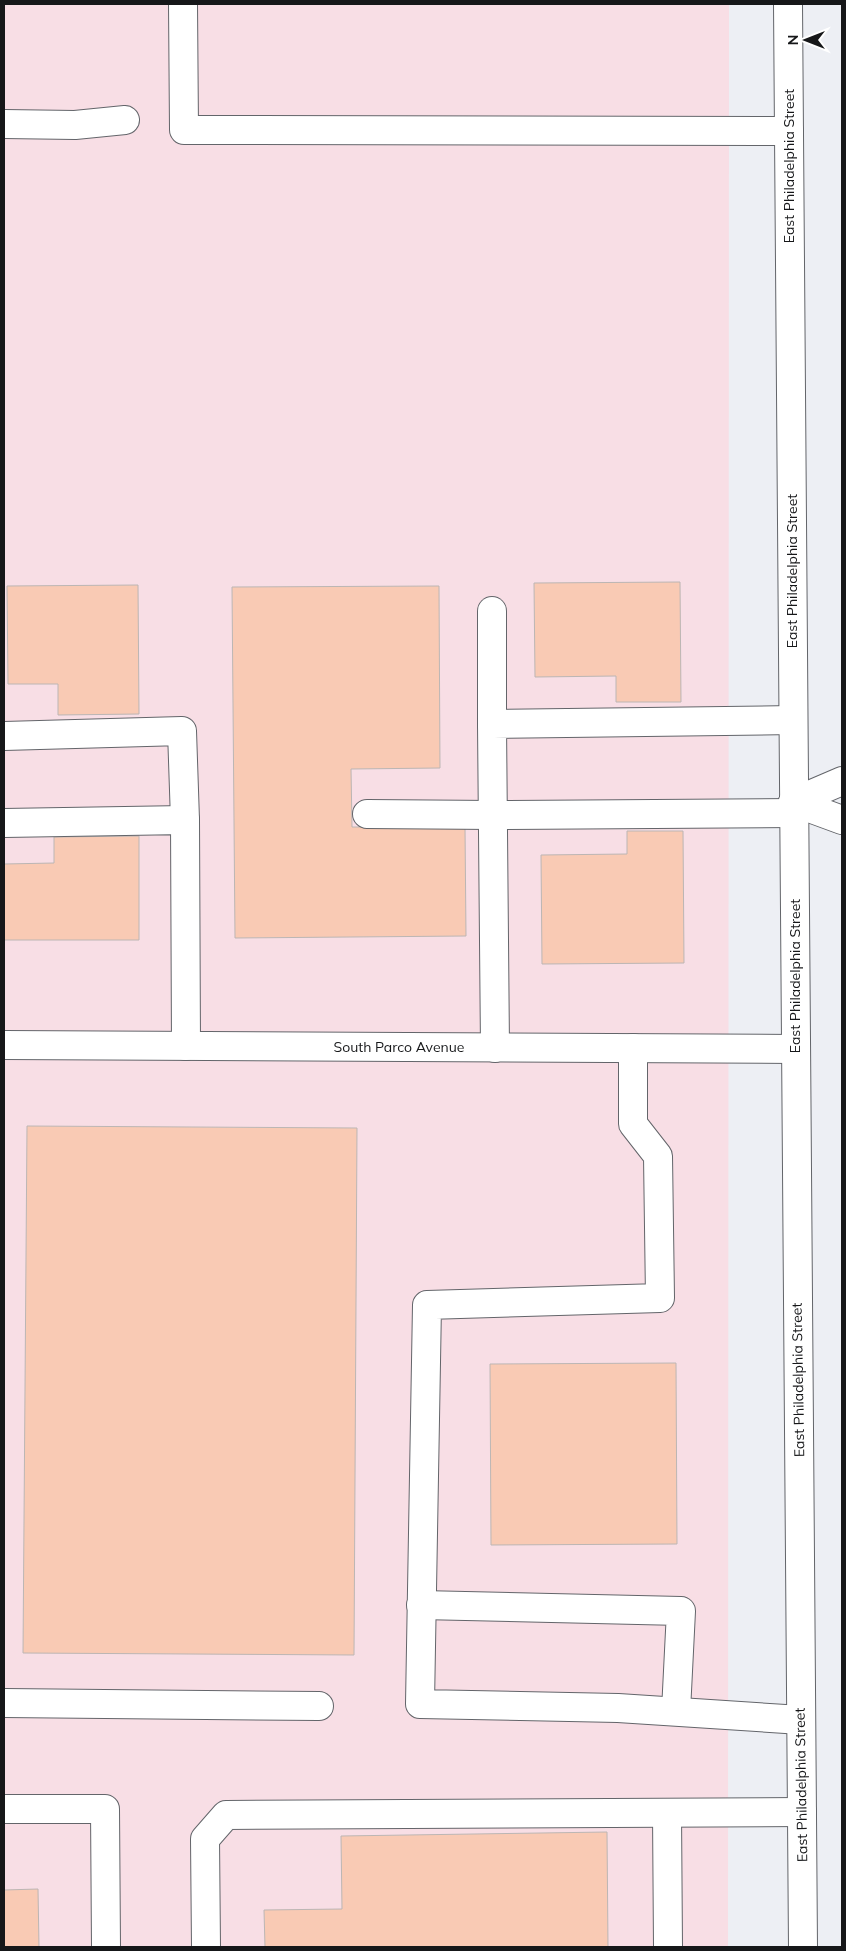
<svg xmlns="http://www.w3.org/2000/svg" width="846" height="1951" font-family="Mulish,sans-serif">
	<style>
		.industrial { fill: #f8dee5 }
		.building { fill: #f9cab4; stroke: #bcb6b4 }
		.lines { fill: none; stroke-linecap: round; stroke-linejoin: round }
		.minor-casing { stroke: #63656a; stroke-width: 30 }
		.minor { stroke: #fff; stroke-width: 28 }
		.labels { text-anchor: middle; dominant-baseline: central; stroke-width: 5; stroke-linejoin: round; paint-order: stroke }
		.street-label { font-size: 14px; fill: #161719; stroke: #fff }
	</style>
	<rect width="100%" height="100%" fill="#edeff4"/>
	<polygon class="industrial" points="4,4 729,4 728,1947 4,1947"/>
	<g class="building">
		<polygon points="680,582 681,702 616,702 616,676 535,677 534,583"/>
		<polygon points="138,585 139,714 58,715 58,684 8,684 7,586"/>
		<polygon points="439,586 440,768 351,769 352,827 465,827 466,936 235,938 232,587"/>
		<polygon points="627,831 683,831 684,963 542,964 541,855 627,854"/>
		<polygon points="139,836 139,940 4,940 4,864 54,863 54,837"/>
		<polygon points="27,1126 357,1128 354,1655 23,1653"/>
		<polygon points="676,1363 677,1544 491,1545 490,1364"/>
		<polygon points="607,1832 608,1947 265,1947 264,1910 342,1909 341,1836"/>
		<polygon points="38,1889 39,1947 4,1947 4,1890"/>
	</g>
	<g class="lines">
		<g class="minor-casing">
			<g id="minor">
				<polyline points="183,4 184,130 789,131"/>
				<polyline points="788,4 803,1947"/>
				<polyline points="4,124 75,125 125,120"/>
				<polyline points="492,611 492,724"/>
				<polyline points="4,736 182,731 185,820"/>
				<polyline points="793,802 842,781"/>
				<polyline points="793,802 842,820"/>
				<polyline points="367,814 493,815 793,813"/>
				<polyline points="4,823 185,820 186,1046"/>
				<polyline points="4,1045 795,1049"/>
				<polyline points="495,1048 492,724 793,720"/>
				<polyline points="633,1048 633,1124 658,1156 660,1298 427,1305 420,1704 618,1708 801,1720"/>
				<polyline points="421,1605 681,1611 676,1711"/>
				<polyline points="4,1703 319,1706"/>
				<polyline points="4,1809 105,1809 106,1947"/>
				<polyline points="667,1813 668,1947"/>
				<polyline points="206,1947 205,1839 226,1815 802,1812"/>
			</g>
		</g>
		<use href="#minor" class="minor"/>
	</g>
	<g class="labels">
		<g class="street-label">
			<text transform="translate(789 166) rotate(-90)">East Philadelphia Street</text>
			<text transform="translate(792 571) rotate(-90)">East Philadelphia Street</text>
			<text transform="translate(795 976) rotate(-90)">East Philadelphia Street</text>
			<text x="399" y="1047">South Parco Avenue</text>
			<text transform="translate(798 1380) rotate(-91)">East Philadelphia Street</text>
			<text transform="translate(801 1785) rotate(-91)">East Philadelphia Street</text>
		</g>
	</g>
	<rect width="846" height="1951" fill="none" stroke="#161719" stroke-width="10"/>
	<g transform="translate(806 40) rotate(270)" stroke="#ffffff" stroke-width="4" paint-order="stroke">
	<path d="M0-4L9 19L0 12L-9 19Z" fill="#161719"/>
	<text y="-8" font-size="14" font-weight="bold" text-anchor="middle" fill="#161719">N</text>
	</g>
</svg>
